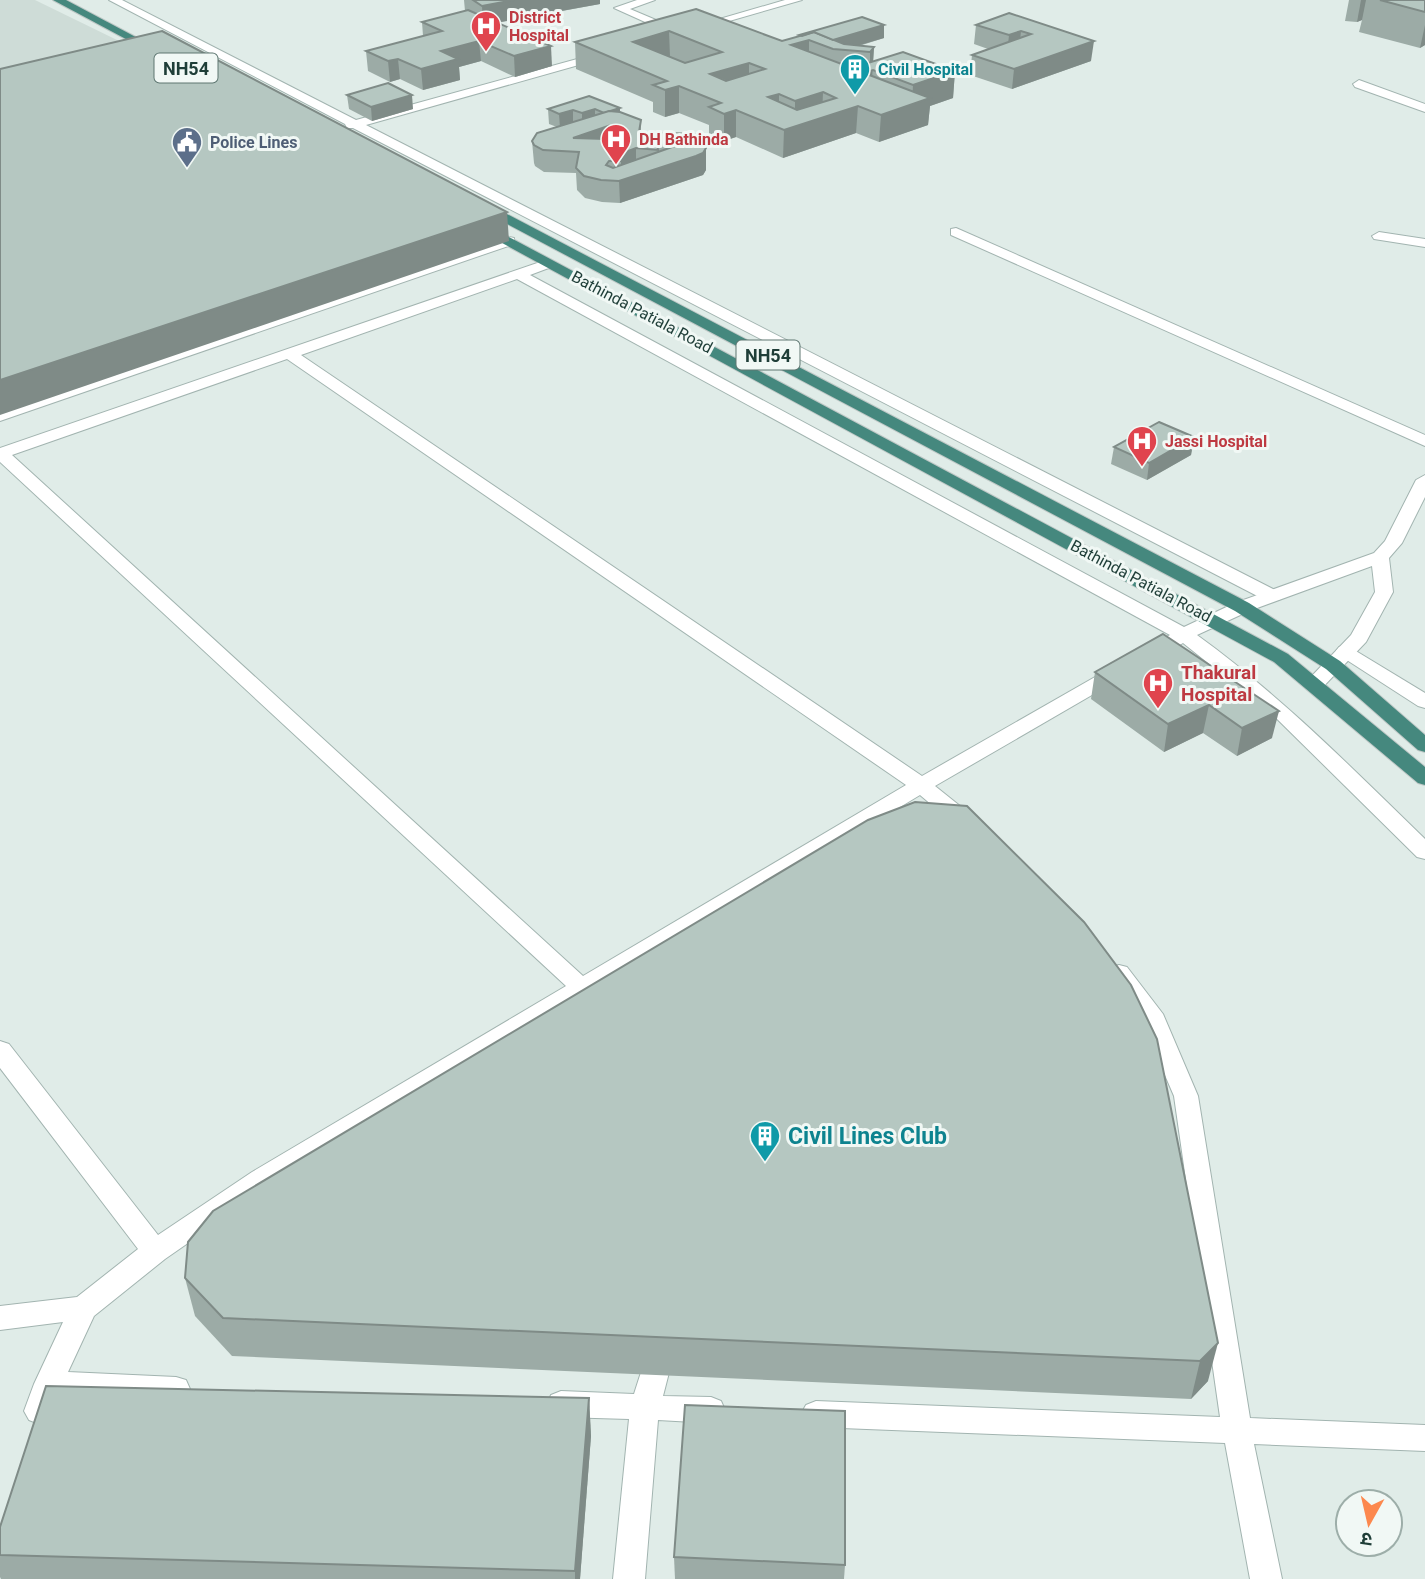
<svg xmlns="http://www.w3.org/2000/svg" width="1425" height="1579" font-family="Roboto,'Noto Sans Devanagari',sans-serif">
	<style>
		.built { fill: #cedcd7 }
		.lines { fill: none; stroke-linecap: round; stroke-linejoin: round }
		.minor-casing { stroke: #a2b4b0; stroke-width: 2 }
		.tertiary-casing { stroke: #a2b4b0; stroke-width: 2 }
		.trunk-casing { stroke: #c0c9c7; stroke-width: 2 }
		.minor { fill: #fff; fill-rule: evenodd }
		.tertiary { fill: #fff; fill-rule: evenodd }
		.trunk { fill: #45887e; fill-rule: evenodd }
		.wall { fill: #9caba6 }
		.shaded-wall { fill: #7f8b87 }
		.building { fill: #b5c7c1; stroke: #7f8b87; stroke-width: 2; fill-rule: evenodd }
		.labels { text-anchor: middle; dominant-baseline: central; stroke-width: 6; stroke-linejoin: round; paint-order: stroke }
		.far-health-label { font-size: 16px; font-weight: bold; fill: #be3a42; stroke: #f1f8f5; text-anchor: start }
		.far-culture-label { font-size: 16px; font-weight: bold; fill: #0d838f; stroke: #f1f8f5; text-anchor: start }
		.far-service-label { font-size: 16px; font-weight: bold; fill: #4e5e75; stroke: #f1f8f5; text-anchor: start }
		.far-street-label { font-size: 16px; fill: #1f3e38; stroke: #f1f8f5 }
		.shield { fill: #f1f8f5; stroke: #5e7671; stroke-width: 2 }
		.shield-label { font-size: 18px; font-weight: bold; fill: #1f3e38 }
		.health-label { font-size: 19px; font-weight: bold; fill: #be3a42; stroke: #f1f8f5; text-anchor: start }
		.near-culture-label { font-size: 23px; font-weight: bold; fill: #0d838f; stroke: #f1f8f5; text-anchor: start }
	</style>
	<rect width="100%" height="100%" fill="#e0ece8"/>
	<polygon class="built" points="0,0 35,0 156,59 0,96"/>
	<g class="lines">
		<g class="minor-casing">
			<g id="minor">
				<polygon points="109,0 122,0 356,120 599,53 607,53 607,57 366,125 1279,592 1281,596 1279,600 1265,600 353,128 347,128 345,124"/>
				<polygon points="637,0 655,0 630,9 682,31 682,35 674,35 614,8"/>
				<polygon points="785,0 802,0 698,30 692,27"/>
				<polygon points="1359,80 1425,104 1425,112 1355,87 1353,84"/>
				<polygon points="956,228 1425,435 1425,446 951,235 951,229"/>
				<polygon points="1379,232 1425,239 1425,247 1374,239 1372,236"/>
				<polygon points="509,237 514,238 514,244 0,421 0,411"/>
				<path d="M549,259L556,263L554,266L530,275L1184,627L1235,603H1249L1251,607L1249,611L1197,635C1280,695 1352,768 1425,839V859L1417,857L1272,714L1183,643L1157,658H1143L1140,654L1143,650L1170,635L517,279L301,355L922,776L1109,669H1123L1126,673L1123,677L935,786L975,818L978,823L975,828H959L920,795L598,989L603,996L599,1002L591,1004L580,1000L270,1186L165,1259L94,1316L68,1372L176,1377L186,1380L190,1389L186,1398L176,1401L58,1397L49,1420L39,1424L29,1420L24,1411L34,1384L63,1322L0,1330V1306L77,1297L138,1249L0,1068V1041L9,1044L158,1235L252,1172L566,986L0,462V448ZM287,359L906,785L583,976L12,455Z"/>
				<polygon points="1346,645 1425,693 1425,708 1418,706 1339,655 1336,651 1339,647"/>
				<polygon points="1119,965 1127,967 1163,1014 1198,1096 1250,1418 1425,1425 1425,1451 1254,1444 1282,1579 1250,1579 1225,1443 816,1427 806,1423 801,1414 806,1405 816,1401 1220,1417 1174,1096 1140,1017 1107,973 1111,967"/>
				<polygon points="661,1337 671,1341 675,1349 663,1396 711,1397 721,1401 725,1410 721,1419 711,1423 658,1420 645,1579 613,1579 629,1419 561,1417 551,1413 547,1404 551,1395 561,1391 634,1394 651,1341"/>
			</g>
		</g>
		<g class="tertiary-casing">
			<polygon id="tertiary" points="1425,475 1425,497 1402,543 1389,558 1393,592 1366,642 1321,689 1307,689 1304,685 1307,681 1351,635 1375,592 1372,566 1249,611 1235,611 1233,607 1235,603 1374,553 1385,541 1416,480"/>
		</g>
		<g class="trunk-casing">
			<g id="trunk">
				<polygon points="53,0 66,0 162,51 152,53"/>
				<polygon points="484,202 1249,603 1340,661 1425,735 1425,752 1418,750 1326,669 1235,611 479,209 477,206"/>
				<polygon points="483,223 1288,654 1425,767 1425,785 1418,783 1274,662 478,230 478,224"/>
			</g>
		</g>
		<use href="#minor" class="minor"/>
		<use href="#tertiary" class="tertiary"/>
		<use href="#trunk" class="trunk"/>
	</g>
	<g class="wall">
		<polygon points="464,0 600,0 600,4 497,23 552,66 515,77 481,61 459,67 460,80 423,90 400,79 390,82 368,71 366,51 423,36 422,22 465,11"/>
		<polygon points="1349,0 1425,0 1425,45 1420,48 1359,32 1362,20 1357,22 1345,21"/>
		<polygon points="696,9 782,41 799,37 799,35 884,25 884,38 859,46 874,47 873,62 955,71 953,98 930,106 928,125 879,142 856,133 783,158 736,137 724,141 709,134 709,125 679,113 665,117 653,112 653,102 576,69 575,42"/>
		<polygon points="1009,13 1091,61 1012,89 970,75 972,55 988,49 974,44 976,25"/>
		<polygon points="347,95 413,109 372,121 349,109"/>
		<polygon points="589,96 620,112 641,120 641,132 695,134 706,170 703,175 620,203 602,202 585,198 577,190 576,173 544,172 535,166 534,163 532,141 557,127 549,124 548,109"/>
		<polygon points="1194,437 1191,455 1147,480 1111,464 1114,447"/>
		<polygon points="1163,634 1272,738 1237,756 1203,733 1164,752 1091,699 1095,672"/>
		<polygon points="1084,922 1208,1381 1191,1399 232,1356 195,1316 185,1278"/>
		<polygon points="589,1398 591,1436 580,1579 1,1579 0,1577 0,1555"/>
		<polygon points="674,1557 845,1565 844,1579 675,1579"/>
	</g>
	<g class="shaded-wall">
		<polygon points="514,0 600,0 600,4 483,25 482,6"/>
		<polygon points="1361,0 1366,0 1362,20 1357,22"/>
		<polygon points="884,25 884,38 843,50 821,43"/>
		<polygon points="1425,25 1425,45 1420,48"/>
		<polygon points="669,31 670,57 633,68 633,42"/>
		<polygon points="1021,31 1019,51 1007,55 1009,35"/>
		<polygon points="809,40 809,66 791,45"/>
		<polygon points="479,41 481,61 459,67 460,80 423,90 421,69 441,51"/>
		<polygon points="1094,41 1091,61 1012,89 1014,69"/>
		<polygon points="551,46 552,66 515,77 514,56"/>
		<polygon points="874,47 871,96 864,73 870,71 870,52"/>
		<polygon points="398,59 400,79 390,82 388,61"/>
		<polygon points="749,63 749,89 710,74"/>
		<polygon points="955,71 953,98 930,106 928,125 879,142 881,115 912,104 913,85"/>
		<polygon points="679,86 679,113 665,117 665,90"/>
		<polygon points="823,92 822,117 858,106 856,133 783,158 784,130 795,126 795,101"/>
		<polygon points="779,94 779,121 768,97"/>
		<polygon points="412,95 413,109 372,121 371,107"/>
		<polygon points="620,108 620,123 609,148 579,152 573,138 605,113"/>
		<polygon points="595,109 595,123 582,128 582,113"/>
		<polygon points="573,110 573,124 560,128 559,114"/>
		<polygon points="736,110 736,137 724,141 724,114"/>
		<polygon points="706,141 706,170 703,175 620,203 619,181 621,180 621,161 623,153 636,148 636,169"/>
		<polygon points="507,212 509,241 0,415 0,380"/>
		<polygon points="1194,437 1191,455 1147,480 1149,463"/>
		<polygon points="1209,705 1203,733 1164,752 1168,724"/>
		<polygon points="1279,711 1272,738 1237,756 1242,728"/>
		<polygon points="1218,1343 1208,1381 1191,1399 1200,1361"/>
		<polygon points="589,1398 591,1436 580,1579 575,1579 575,1571"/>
	</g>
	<g class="building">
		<polygon points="473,0 514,0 482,6"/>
		<polygon points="1380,0 1425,0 1425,12"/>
		<path d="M696,9L782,41L814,32L844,44L874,47L870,52L833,49L809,40L791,45L852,68L903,52L955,71L913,85L873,70L864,73L930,98L881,115L858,106L784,130L736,110L724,114L709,107L721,103L679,86L665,90L653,85L667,81L575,42ZM669,31L722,52L685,63L633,42ZM749,63L765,69L726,81L710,74ZM823,92L836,98L797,110L768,97L779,94L795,101Z"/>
		<polygon points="468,10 551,46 514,56 479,41 441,51 458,59 421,69 398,59 388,61 366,51 442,31 422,22"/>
		<polygon points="1009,13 1094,41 1014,69 972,55 1031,34 1021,31 1009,35 976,25"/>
		<polygon points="862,17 884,25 833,40 814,32 802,36 799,35"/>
		<polygon points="162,31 507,212 0,380 0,69"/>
		<polygon points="388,83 412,95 371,107 347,95"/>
		<polygon points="589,96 620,108 604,113 595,109 582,113 573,110 559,114 548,109"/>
		<path d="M609,111L620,112L641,120L639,132L695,134L706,141V148L703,153L696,156L619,181L601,180L584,176L576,168L579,152L543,150L534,145L532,141L537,133ZM608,126L605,139L573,138ZM657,144L675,146L613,168L606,165L609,161H621L623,153L636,148L658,150Z"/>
		<polygon points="1159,422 1194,437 1149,463 1114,447"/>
		<polygon points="1163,634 1279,711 1242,728 1209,705 1168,724 1095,672"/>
		<polygon points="915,802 967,806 1084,922 1131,985 1157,1039 1218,1343 1200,1361 223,1318 185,1278 188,1242 213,1211 868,820"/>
		<polygon points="46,1386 589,1398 575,1571 0,1555 0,1527"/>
		<polygon points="685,1405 845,1411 845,1565 674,1557"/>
	</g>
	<defs>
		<g id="hospital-pin" transform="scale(1.575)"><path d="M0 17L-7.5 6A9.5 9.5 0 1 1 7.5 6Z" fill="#e0444e" stroke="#f1f8f5"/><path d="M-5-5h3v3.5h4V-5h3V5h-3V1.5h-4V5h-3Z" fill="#fff"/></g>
		<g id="building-pin" transform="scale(1.575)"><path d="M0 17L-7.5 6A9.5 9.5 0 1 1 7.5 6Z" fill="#0f9aa8" stroke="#f1f8f5"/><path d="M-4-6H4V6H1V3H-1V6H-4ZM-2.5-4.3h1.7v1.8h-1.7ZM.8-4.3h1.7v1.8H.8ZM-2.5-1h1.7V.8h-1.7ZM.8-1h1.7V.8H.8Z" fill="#fff"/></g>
		<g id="civic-pin" transform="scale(1.575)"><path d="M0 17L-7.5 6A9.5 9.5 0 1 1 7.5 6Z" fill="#5c6f8a" stroke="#f1f8f5"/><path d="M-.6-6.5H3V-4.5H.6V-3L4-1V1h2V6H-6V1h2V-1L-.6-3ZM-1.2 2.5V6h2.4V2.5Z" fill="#fff"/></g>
	</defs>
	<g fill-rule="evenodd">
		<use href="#hospital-pin" x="486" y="26"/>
		<use href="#building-pin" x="855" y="69"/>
		<use href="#hospital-pin" x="616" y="139"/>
		<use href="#civic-pin" x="187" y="142"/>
		<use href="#hospital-pin" x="1142" y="441"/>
		<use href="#hospital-pin" x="1158" y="683"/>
		<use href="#building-pin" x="765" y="1136"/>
	</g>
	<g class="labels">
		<g class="far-health-label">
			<text x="509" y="17">District<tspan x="509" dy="18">Hospital</tspan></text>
			<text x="639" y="139">DH Bathinda</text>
			<text x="1165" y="441">Jassi Hospital</text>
		</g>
		<g class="far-culture-label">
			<text x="878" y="69">Civil Hospital</text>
		</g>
		<g class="far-service-label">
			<text x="210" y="142">Police Lines</text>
		</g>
		<g class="far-street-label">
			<text transform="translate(642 312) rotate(28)">Bathinda Patiala Road</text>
			<text transform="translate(1141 581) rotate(28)">Bathinda Patiala Road</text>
		</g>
		<g class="shield">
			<rect x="154.5" y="53.5" width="63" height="29" rx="5"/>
			<rect x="736.5" y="340.5" width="63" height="29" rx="5"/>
		</g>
		<g class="shield-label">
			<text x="186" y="68">NH54</text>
			<text x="768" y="355">NH54</text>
		</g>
		<g class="health-label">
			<text x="1181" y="672">Thakural<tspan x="1181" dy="22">Hospital</tspan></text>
		</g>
		<g class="near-culture-label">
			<text x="788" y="1136">Civil Lines Club</text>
		</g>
	</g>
	<g transform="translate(1369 1523) rotate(188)"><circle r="33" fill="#f1f8f5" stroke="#9daea9" stroke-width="2"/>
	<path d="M0-5L12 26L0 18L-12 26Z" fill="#fc884e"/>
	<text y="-10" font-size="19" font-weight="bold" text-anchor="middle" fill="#1f3e38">उ</text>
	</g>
</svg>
